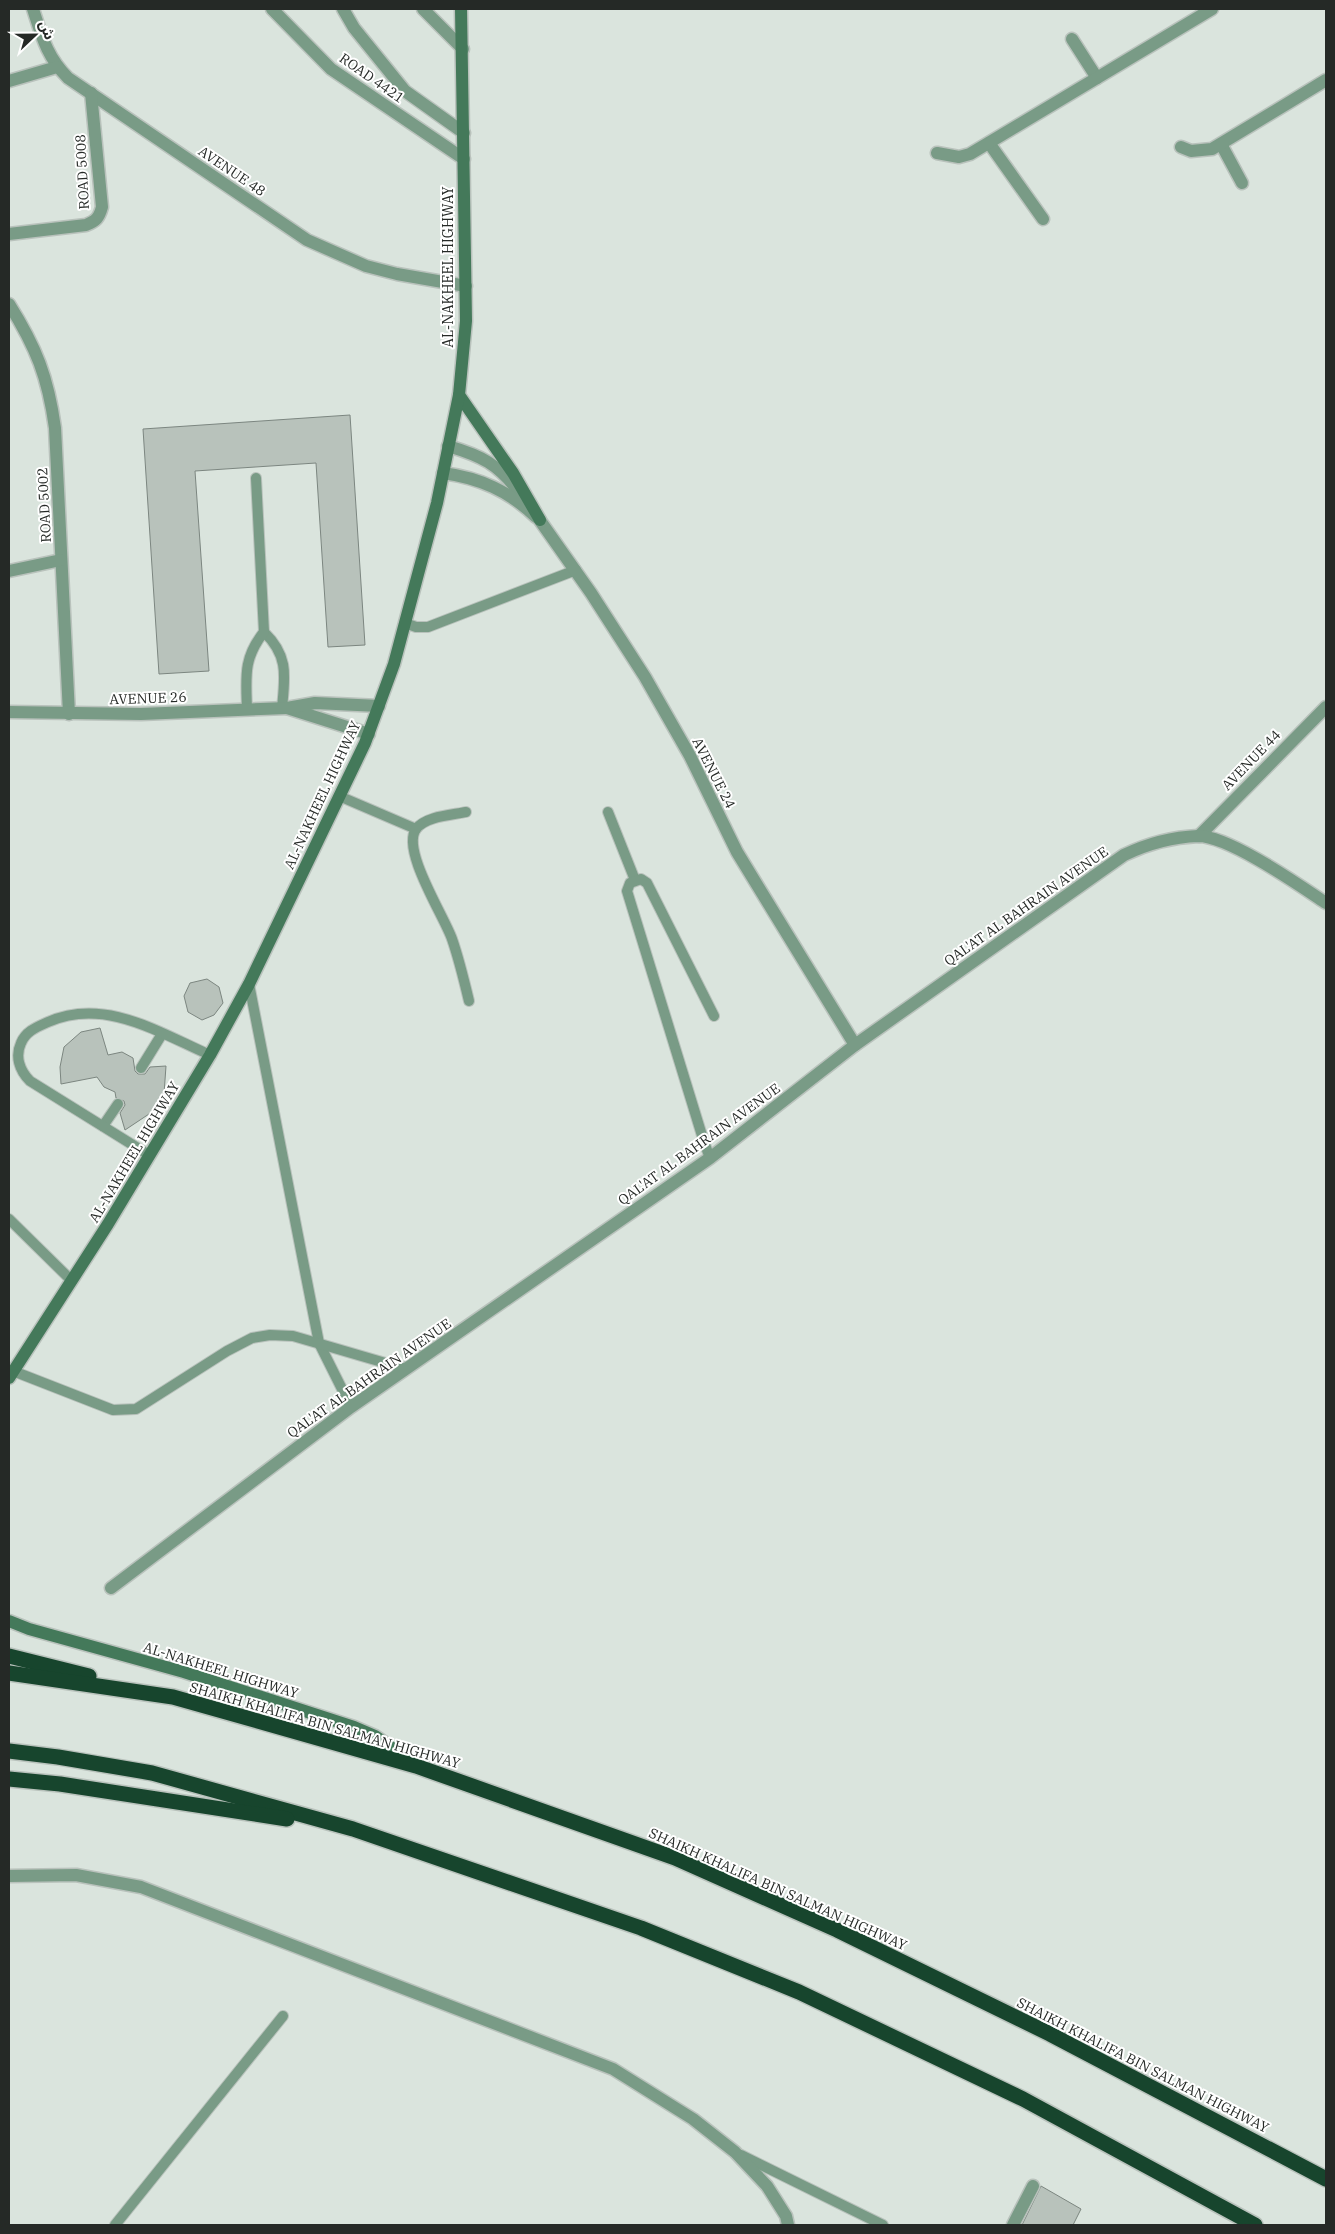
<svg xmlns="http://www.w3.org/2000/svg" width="1335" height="2234" font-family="'IBM Plex Serif','Noto Sans Arabic',serif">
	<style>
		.building { fill: #b8c2bb; stroke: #7c8680 }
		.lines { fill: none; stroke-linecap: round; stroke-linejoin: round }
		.lane-casing { stroke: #b9c2bc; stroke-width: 12 }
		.street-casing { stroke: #b9c2bc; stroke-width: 15 }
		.secondary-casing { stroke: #b9c2bc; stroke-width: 15 }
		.highway-casing { stroke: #b9c2bc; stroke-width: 18 }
		.lane { stroke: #799b86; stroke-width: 10 }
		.street { stroke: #799b86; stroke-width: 12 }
		.secondary { stroke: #44795a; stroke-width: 12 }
		.highway { stroke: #17452d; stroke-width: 15 }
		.labels { text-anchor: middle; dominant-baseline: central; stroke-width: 4; stroke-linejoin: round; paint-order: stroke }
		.street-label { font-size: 14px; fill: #252926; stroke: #fff }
	</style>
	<rect width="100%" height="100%" fill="#dae4dd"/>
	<g class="building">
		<polygon points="350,415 365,645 328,647 316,463 195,471 209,671 159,674 143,429"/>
		<polygon points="207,979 219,987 223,1003 214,1015 202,1020 188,1012 184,996 190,983"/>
		<polygon points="100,1028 108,1055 122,1052 133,1058 135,1071 138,1074 145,1074 150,1067 166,1066 164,1094 152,1112 125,1130 120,1113 125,1105 124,1101 116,1098 115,1092 104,1087 97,1077 61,1084 60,1067 64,1047 81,1032"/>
		<polygon points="1041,2186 1081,2209 1073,2225 1022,2225"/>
	</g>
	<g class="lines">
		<g class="lane-casing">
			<g id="lane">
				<path d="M256,478L264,632C289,656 285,676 282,708"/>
				<polyline points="405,623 416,627 428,627 576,570"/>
				<path d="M247,709C246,677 243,658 264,632"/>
				<polyline points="339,796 416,829"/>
				<path d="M466,812C452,815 426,816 416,829C401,850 444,916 452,939C459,959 464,980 469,1001"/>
				<polyline points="608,812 635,880"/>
				<polyline points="249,984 319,1343 351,1407"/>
				<polyline points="141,1068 162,1034"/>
				<polyline points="103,1126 118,1104"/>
				<path d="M149,1155L30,1081C19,1070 15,1056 21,1043C26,1031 37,1027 48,1022C104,997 158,1032 210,1055"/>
				<polyline points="710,1158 704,1142 627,891 630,883 641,879 647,883 714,1016"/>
				<polyline points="9,1219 72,1281"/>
				<polyline points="13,1371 113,1410 136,1409 227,1351 252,1338 270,1335 293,1336 406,1369"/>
				<polyline points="741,2155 883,2225"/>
				<polyline points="115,2225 283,2016"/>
			</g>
		</g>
		<g class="street-casing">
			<g id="street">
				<path d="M33,9C42,37 47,57 68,78L307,240L366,266L397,274L466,286"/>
				<polyline points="272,9 331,69 464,159"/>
				<polyline points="343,9 354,28 405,91 464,133"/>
				<polyline points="423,9 463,49"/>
				<polyline points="1072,39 1097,78"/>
				<polyline points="9,81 57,67"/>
				<polyline points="989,143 1043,219"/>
				<polyline points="1221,144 1242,183"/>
				<polyline points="1181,147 1191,151 1212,149 1326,80"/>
				<polyline points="937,153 959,157 970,154 1212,9"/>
				<path d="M9,234L86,225C96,221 99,218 102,207L91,93"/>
				<path d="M9,304C36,347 48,377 55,428L69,714"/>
				<path d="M448,446C482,456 498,464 519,492"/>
				<path d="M443,473C480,478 509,491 536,517"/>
				<polyline points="534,512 591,593 645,677 690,756 737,852 855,1045"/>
				<polyline points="9,571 61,560"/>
				<polyline points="287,708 369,734"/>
				<polyline points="9,712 141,714 287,708 315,703 379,706"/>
				<polyline points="1199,836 1326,707"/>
				<path d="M111,1588L351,1407L710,1158L855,1045L1124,855C1147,844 1172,837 1198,836C1229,836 1299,885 1326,903"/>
				<polyline points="9,1876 76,1875 141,1887 613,2069 693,2119 735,2152 767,2186 786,2216 788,2225"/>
				<polyline points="1013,2225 1033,2186"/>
			</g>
		</g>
		<g class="secondary-casing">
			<g id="secondary">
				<polyline points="459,395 513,473 540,520"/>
				<polyline points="9,1378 108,1224 210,1055 249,984 365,743 394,664 437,503 459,395 466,321 461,9"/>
				<polyline points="9,1621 29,1629 184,1672 354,1727 375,1736 415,1764"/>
			</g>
		</g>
		<g class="highway-casing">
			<g id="highway">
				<polyline points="9,1656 89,1676"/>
				<polyline points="9,1673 173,1697 416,1766 675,1858 837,1930 1050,2034 1326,2179"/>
				<polyline points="9,1751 58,1757 152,1773 353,1829 641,1928 799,1992 1023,2099 1255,2225"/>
				<polyline points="9,1779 60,1784 287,1819"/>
			</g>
		</g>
		<use href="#lane" class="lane"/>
		<use href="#street" class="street"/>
		<use href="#secondary" class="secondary"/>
		<use href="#highway" class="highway"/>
	</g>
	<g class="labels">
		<g class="street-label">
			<text transform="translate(372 78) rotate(35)">ROAD 4421</text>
			<text transform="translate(232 171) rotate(34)">AVENUE 48</text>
			<text transform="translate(82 172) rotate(-93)">ROAD 5008</text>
			<text transform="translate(448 267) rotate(-90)">AL-NAKHEEL HIGHWAY</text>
			<text transform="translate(44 505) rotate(-93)">ROAD 5002</text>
			<text transform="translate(148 698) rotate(-2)">AVENUE 26</text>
			<text transform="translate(1251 760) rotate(-46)">AVENUE 44</text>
			<text transform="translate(714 773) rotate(63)">AVENUE 24</text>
			<text transform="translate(322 795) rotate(-65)">AL-NAKHEEL HIGHWAY</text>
			<text transform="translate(1026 906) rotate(-35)">QAL'AT AL BAHRAIN AVENUE</text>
			<text transform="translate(699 1144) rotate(-36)">QAL'AT AL BAHRAIN AVENUE</text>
			<text transform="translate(134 1152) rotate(-59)">AL-NAKHEEL HIGHWAY</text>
			<text transform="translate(369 1378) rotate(-35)">QAL'AT AL BAHRAIN AVENUE</text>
			<text transform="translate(221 1670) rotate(17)">AL-NAKHEEL HIGHWAY</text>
			<text transform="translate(325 1725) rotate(16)">SHAIKH KHALIFA BIN SALMAN HIGHWAY</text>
			<text transform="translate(778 1889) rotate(24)">SHAIKH KHALIFA BIN SALMAN HIGHWAY</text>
			<text transform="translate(1143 2065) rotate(27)">SHAIKH KHALIFA BIN SALMAN HIGHWAY</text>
		</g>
	</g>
	<rect width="1335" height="2234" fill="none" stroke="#252926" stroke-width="20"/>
	<g transform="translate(35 35) rotate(68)" stroke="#ffffff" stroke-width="4" paint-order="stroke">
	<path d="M0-4L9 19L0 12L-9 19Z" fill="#252926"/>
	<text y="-8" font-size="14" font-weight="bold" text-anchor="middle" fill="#252926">ش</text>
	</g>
</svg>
